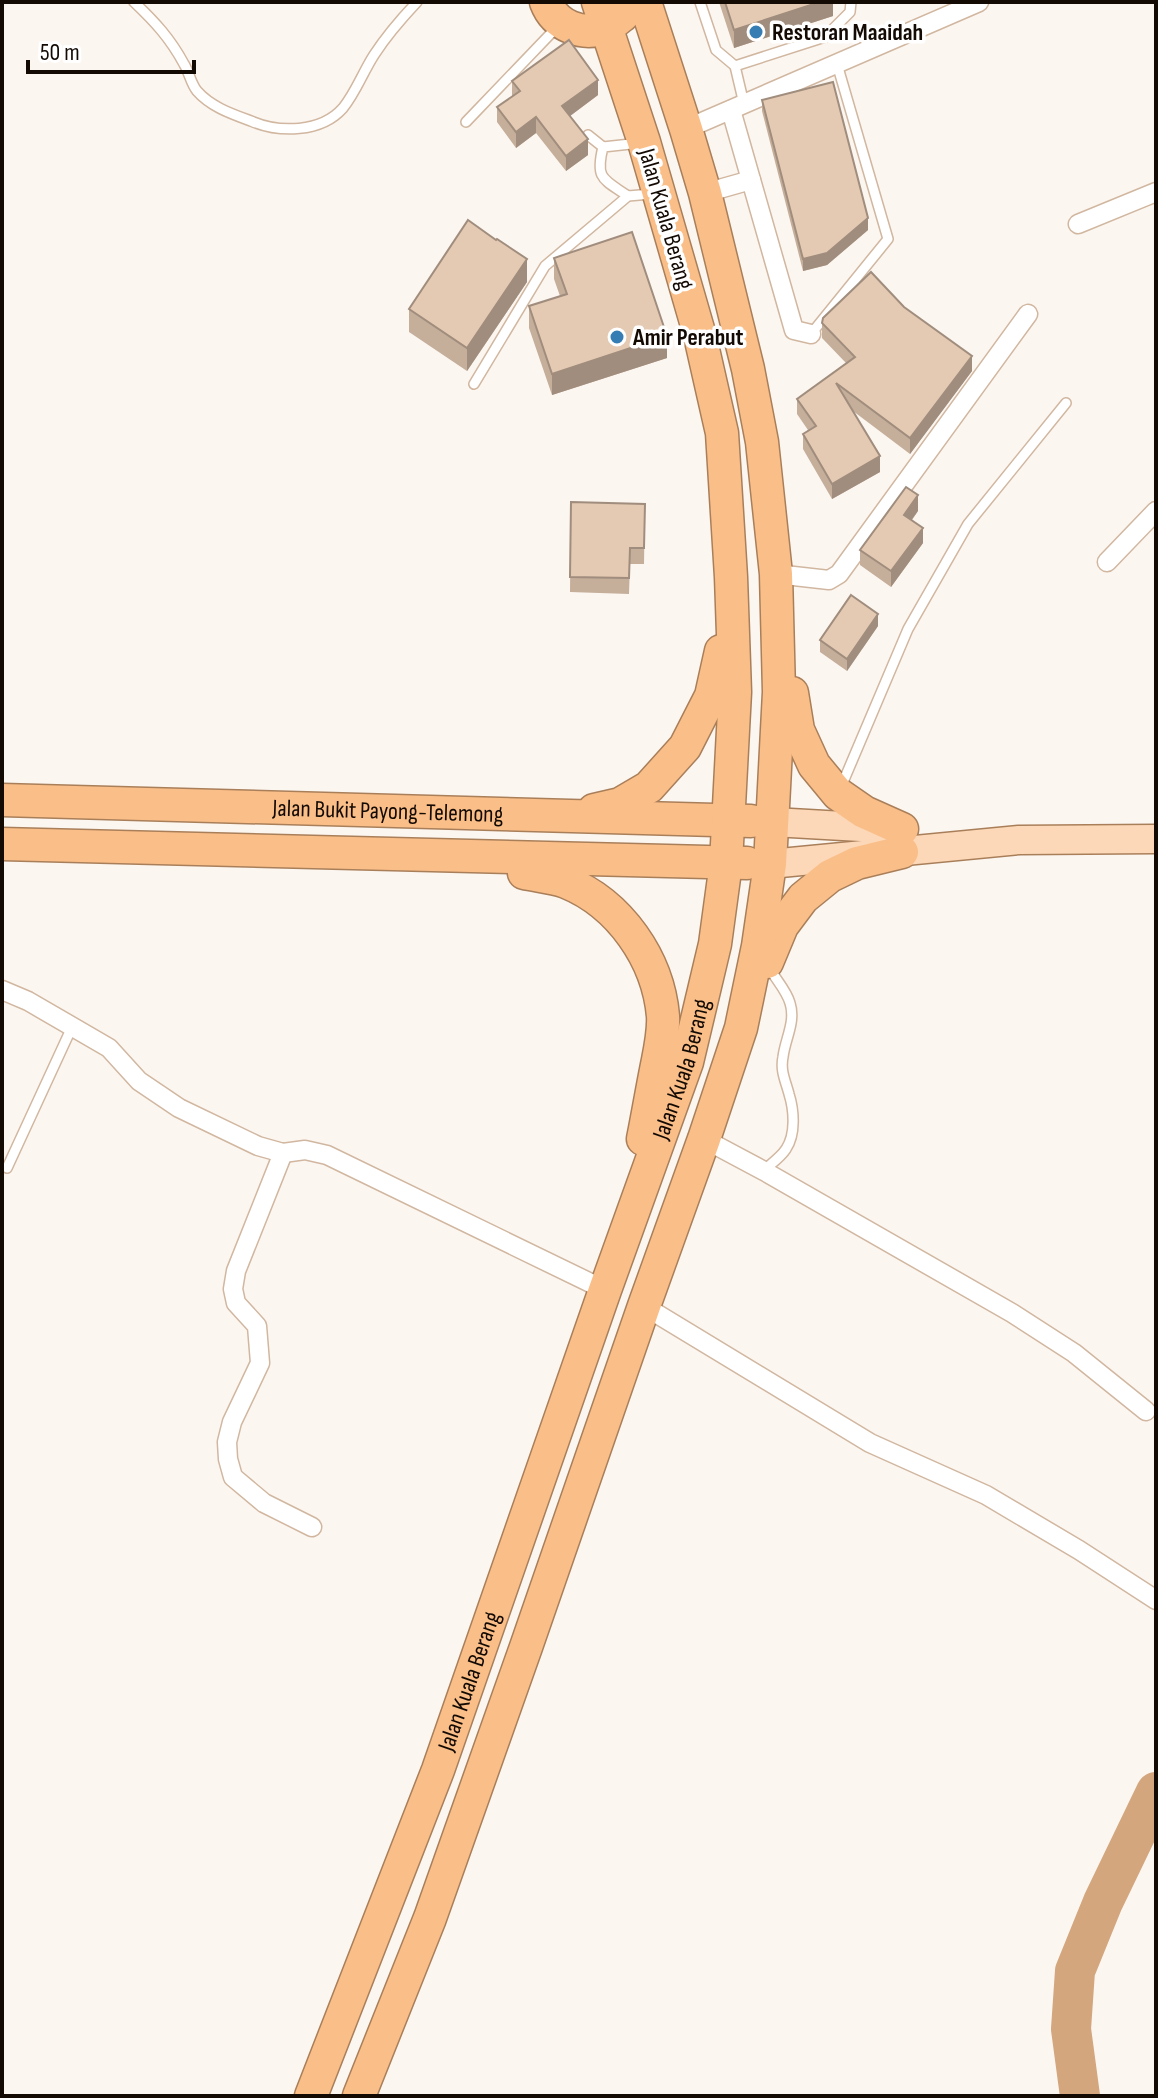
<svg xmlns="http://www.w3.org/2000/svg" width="1158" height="2098" font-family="'Sofia Sans Condensed',sans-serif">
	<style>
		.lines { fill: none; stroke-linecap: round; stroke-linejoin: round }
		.river { stroke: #d3a67d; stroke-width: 40 }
		.lane-casing { stroke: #d1b7a0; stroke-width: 12 }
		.street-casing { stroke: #d1b7a0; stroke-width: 21 }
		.primary-casing { stroke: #a97f5a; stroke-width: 31 }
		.highway-casing { stroke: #a97f5a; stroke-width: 35 }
		.lane { stroke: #fff; stroke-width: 9 }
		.street { stroke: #fff; stroke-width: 18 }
		.primary { stroke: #fcd8b8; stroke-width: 28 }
		.highway { stroke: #fabe88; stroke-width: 32 }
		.wall { fill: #c5ae9a }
		.shaded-wall { fill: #a08d7d }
		.building { fill: #e5cab3; stroke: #a08d7d; stroke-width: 2 }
		.poi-dot { fill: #357db2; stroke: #fff; stroke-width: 3 }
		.labels { text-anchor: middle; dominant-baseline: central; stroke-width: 7; stroke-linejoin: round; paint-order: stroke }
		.poi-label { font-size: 24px; font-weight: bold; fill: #130a04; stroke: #fff; text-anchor: start }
		.street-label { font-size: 24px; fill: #130a04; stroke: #fff }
	</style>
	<rect width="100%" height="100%" fill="#fcf6f1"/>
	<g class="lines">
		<polyline class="river" points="1080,2096 1071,2029 1075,1971 1103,1902 1156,1792"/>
		<g class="lane-casing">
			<g id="lane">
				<path d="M134,2C155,22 170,38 184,64C189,72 191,84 197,91C211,107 232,114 251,121C279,133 321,133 343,108C356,92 363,72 374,55C387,35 401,19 417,2"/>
				<polyline points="700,2 716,50 735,66 825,37 850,12 851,2"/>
				<polyline points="735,66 744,104"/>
				<polyline points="466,122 558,26"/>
				<polyline points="588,135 603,147"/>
				<path d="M628,196C603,179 595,179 603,147L640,143"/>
				<polyline points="811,334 888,239 837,64"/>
				<polyline points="474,384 545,266 628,196 651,194"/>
				<polyline points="841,787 908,629 968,524 1066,403"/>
				<polyline points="7,1168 72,1027"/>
				<path d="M764,1170C771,1164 781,1157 786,1149C796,1134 794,1110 789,1094C786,1082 780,1071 783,1057C785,1039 796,1022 790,1003C786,989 774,978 768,965"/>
			</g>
		</g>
		<g class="street-casing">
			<g id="street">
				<polyline points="731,110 794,330 811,334"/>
				<polyline points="686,129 979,2"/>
				<polyline points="705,193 751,180"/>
				<polyline points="1078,224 1156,192"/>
				<polyline points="1107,562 1156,511"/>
				<polyline points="776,574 829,580 839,574 1028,314"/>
				<polyline points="2,990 28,1001 109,1048 139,1081 179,1108 258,1146 283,1153 305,1150 327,1155 605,1290"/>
				<polyline points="704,1139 764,1171 1012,1313 1074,1353 1146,1411"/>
				<polyline points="283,1153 236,1271 233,1289 236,1303 257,1326 260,1363 232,1422 227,1442 228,1459 233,1477 264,1503 312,1527"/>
				<polyline points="644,1306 870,1443 986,1495 1079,1550 1156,1600"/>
			</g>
		</g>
		<g class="primary-casing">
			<g id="primary">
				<polyline points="773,822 896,829"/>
				<polyline points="770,864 1019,840 1156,839"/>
			</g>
		</g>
		<g class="highway-casing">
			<g id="highway">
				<path d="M546,2C555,26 583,37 607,27C612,24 618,19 623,15"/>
				<polyline points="792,693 798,730 814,765 838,794 864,812 902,829"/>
				<path id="s1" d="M2,800L751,821"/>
				<polyline points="594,810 620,804 649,787 685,747 711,696 721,651"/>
				<polyline points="2,844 747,863"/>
				<path d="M524,873C537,876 553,877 566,882C620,904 658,959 663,1016C664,1032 660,1050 657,1065C652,1090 648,1114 643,1139"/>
				<polyline points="767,962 782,926 803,898 830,876 857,863 902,852"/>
				<path id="s2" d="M311,2096L438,1770L605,1290L687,1062L715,944L726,863L735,692L731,577L722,433L700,336L644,142L598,2"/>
				<polyline points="359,2096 430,1918 526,1647 644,1306 704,1139 741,1028 758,946 770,864 779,692 776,574 762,442 748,369 705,193 686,129 645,2"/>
			</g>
		</g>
		<use href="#lane" class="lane"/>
		<use href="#street" class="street"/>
		<use href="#primary" class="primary"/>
		<use href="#highway" class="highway"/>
	</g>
	<g class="wall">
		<polygon points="719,2 833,2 833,16 734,48"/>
		<polygon points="512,81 598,95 570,116 588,155 566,171 536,133 516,148 497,122 497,107 512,96"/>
		<polygon points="762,100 868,230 827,265 803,271 762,111"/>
		<polygon points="554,258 667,358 552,395 529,328 529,306 560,296 554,279"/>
		<polygon points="527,282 467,371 409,332 409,309"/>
		<polygon points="904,307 972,371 910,454 853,411 880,472 832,499 803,449 803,434 808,430 797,414 797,399 846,363 822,338 822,323"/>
		<polygon points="571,502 645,504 644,564 630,564 629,594 570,592"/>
		<polygon points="918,511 912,520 923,543 891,587 860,565 860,550"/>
		<polygon points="878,626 847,671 820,652 820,640"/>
	</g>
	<g class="shaded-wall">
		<polygon points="820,2 833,2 833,16 734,48 734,30"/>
		<polygon points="598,80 598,95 562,122 562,106"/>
		<polygon points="536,117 536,133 516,148 516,132"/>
		<polygon points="588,139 588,155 566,171 566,156"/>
		<polygon points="868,218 868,230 827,265 803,271 803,259"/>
		<polygon points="527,259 527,282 467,371 467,348"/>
		<polygon points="667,336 667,358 552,395 552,374"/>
		<polygon points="972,356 972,371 910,454 910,438"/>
		<polygon points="880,456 880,472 832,499 832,484"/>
		<polygon points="918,495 918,511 904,530 904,515"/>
		<polygon points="923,528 923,543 891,587 891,571"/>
		<polygon points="878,614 878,626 847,671 847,659"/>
	</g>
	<g class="building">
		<polygon points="725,2 820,2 734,30"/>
		<polygon points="569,40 598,80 562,106 588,139 566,156 536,117 516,132 497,107 520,91 512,81"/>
		<polygon points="833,82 868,218 827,253 803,259 762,100"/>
		<polygon points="468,220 496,240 497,239 527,259 467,348 409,309"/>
		<polygon points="632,232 667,336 552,374 529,306 567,294 554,258"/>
		<polygon points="871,272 904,307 972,356 910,438 836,383 880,456 832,484 803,434 816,426 797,399 855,357 822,323 823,318"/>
		<polygon points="906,487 918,495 904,515 923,528 891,571 860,550"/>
		<polygon points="571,502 645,504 644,548 630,548 629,578 570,577"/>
		<polygon points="851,595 878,614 847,659 820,640"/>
	</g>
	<g class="poi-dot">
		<circle cx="756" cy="32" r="8"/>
		<circle cx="617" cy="337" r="8"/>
	</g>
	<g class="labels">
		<g class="poi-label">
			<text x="772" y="32">Restoran Maaidah</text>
			<text x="633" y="337">Amir Perabut</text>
		</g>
		<g class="street-label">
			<text transform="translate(666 219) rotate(74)">Jalan Kuala Berang</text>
			<text stroke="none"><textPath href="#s1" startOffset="386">Jalan Bukit Payong-Telemong</textPath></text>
			<text stroke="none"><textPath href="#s2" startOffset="1092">Jalan Kuala Berang</textPath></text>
			<text stroke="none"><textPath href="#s2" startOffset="444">Jalan Kuala Berang</textPath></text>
		</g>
	</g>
	<rect width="1158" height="2098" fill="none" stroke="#130a04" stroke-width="8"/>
	<path d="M28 60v12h166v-12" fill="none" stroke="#130a04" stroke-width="4"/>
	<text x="40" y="60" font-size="24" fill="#130a04" stroke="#ffffff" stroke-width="6" paint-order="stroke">50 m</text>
</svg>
